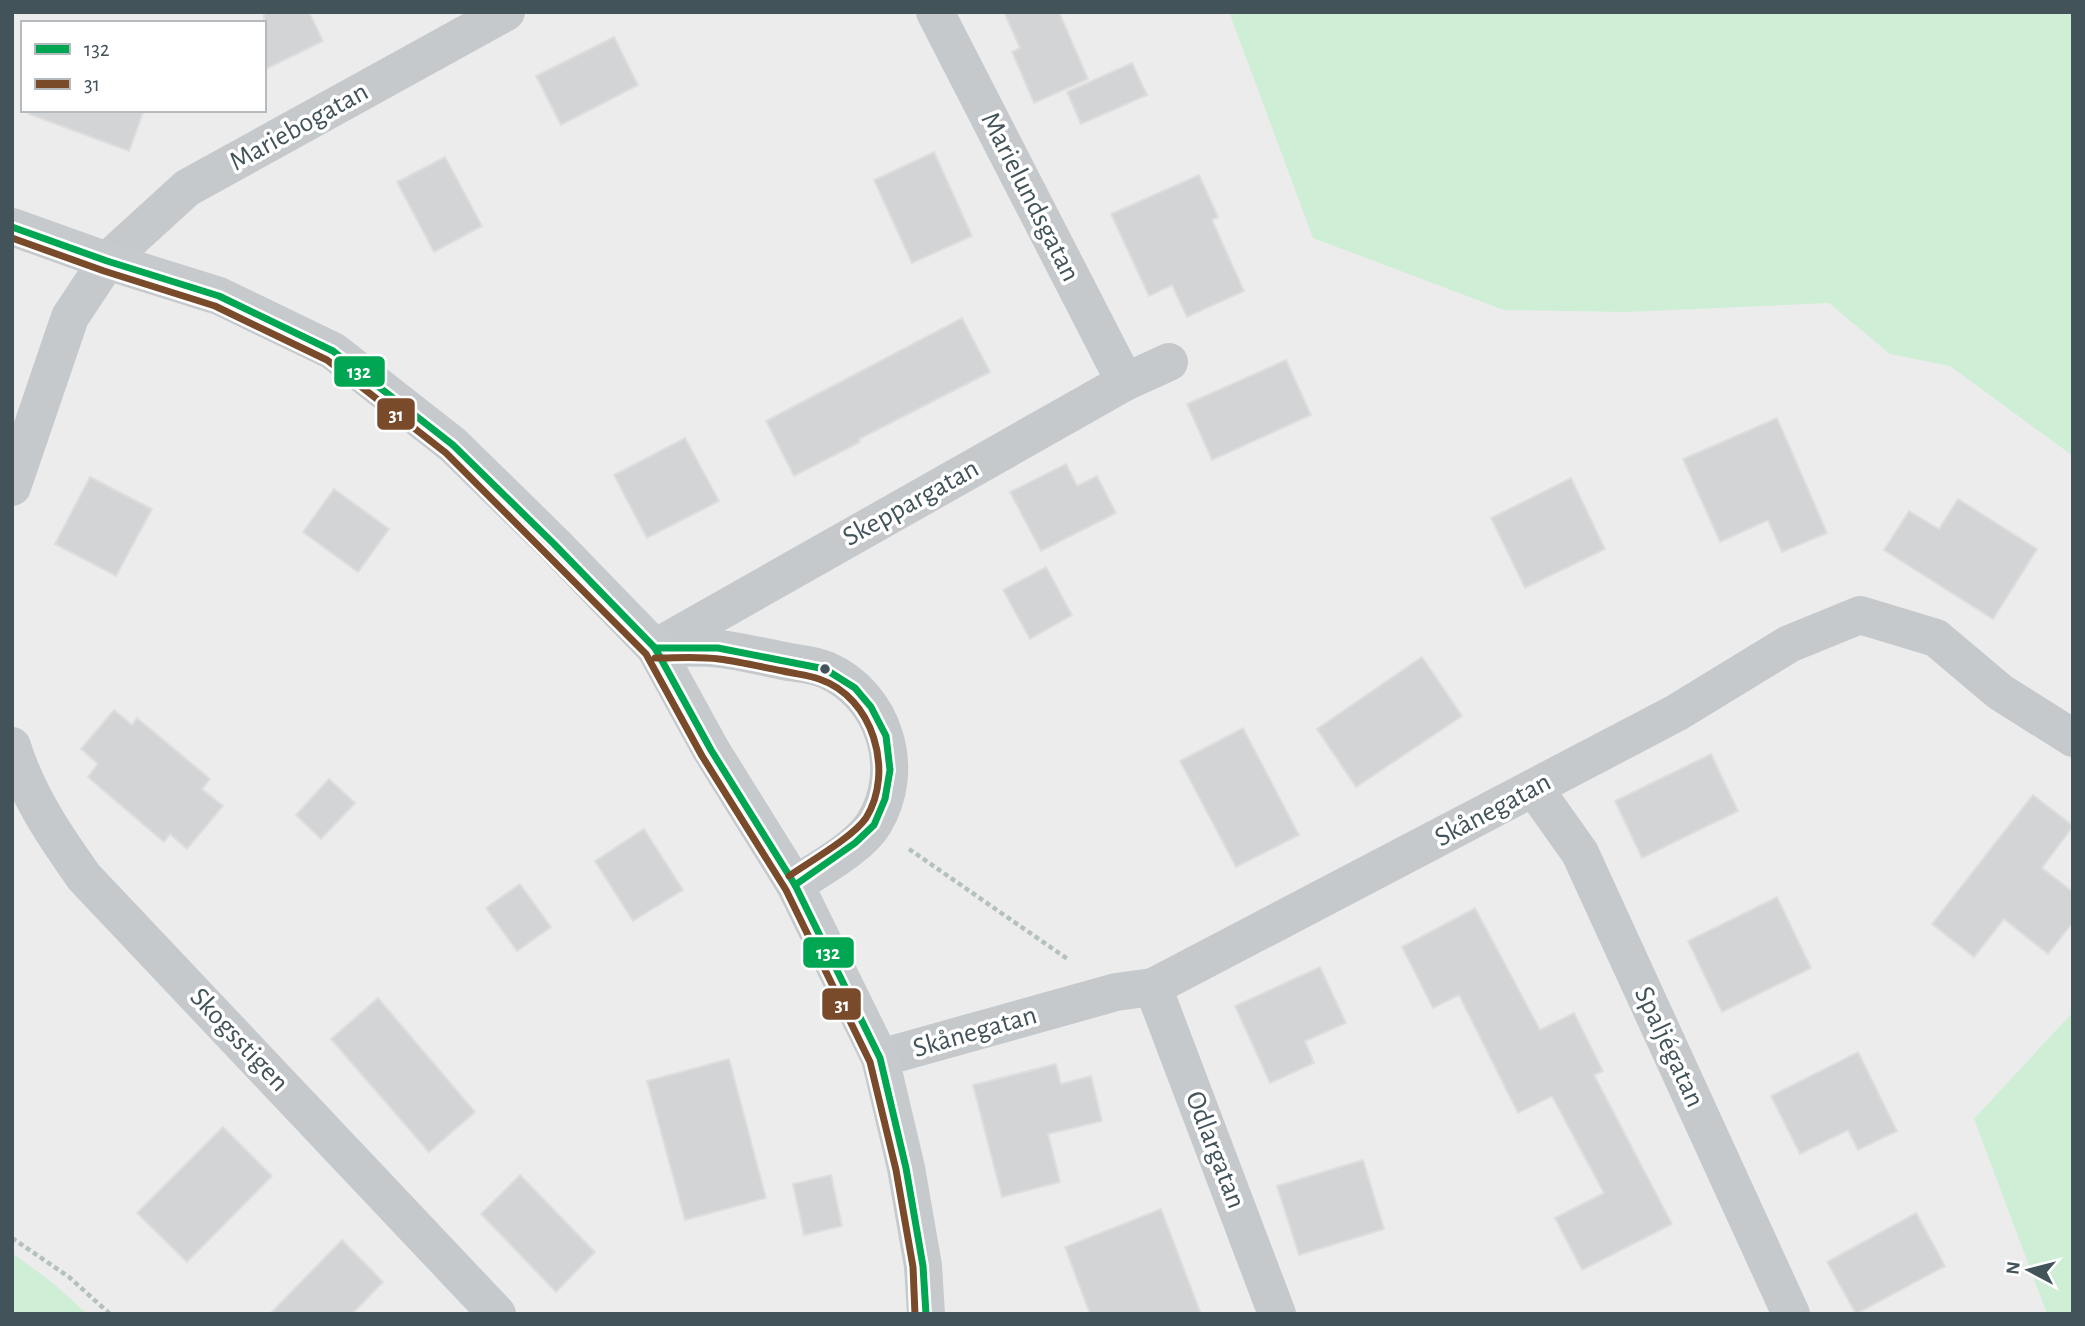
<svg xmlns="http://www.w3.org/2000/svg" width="2085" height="1326" font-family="'Alegreya Sans',sans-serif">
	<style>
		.green { fill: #ceeed5 }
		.building { fill: #d3d4d5; stroke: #dededf; stroke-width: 2 }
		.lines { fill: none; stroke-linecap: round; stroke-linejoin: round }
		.path { stroke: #b4c2bb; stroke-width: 4.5; stroke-dasharray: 5 3.5; stroke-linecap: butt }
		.street { stroke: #c5c9cc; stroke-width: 38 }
		.secondary { stroke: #c6cacd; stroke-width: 38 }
		.bus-1-casing { stroke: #fff; stroke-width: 12 }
		.bus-2-casing { stroke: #fff; stroke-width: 12 }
		.bus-1 { stroke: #00a651; stroke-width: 7 }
		.bus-2 { stroke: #7a4b2a; stroke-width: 7 }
		.bus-dot { fill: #43535a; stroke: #fff; stroke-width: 2.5 }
		.labels { text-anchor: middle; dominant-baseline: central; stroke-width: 7; stroke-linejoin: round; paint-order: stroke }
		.street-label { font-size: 28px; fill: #43535a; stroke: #fff }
		.line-badge { stroke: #fff; stroke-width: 2.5 }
		.badge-label { font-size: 19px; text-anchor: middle; font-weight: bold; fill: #fff }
	</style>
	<rect width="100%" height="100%" fill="#edecec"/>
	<g class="green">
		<polygon points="1229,12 2073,12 2073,456 1950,366 1890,354 1829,303 1626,312 1504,310 1313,238"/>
		<polygon points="2073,1012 2073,1314 2047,1314 1974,1119"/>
		<polygon points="12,1253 54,1284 87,1314 12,1314"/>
	</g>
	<g class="building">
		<polygon points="264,12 309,12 323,41 264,70"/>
		<polygon points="1004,12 1059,12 1088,79 1034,103 1012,52 1020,48"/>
		<polygon points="614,37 638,85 561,125 536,76"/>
		<polygon points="1132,63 1147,95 1081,124 1067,92"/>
		<polygon points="30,110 144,110 129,151 29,114"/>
		<polygon points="934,152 972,236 912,263 874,180"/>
		<polygon points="445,157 482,226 434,252 397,182"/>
		<polygon points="1199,175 1218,217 1212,220 1244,291 1187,317 1172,285 1149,296 1111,214"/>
		<polygon points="962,318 990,372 859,439 860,442 794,476 766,421"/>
		<polygon points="1286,360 1311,415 1212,460 1187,404"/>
		<polygon points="1777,418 1827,533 1782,552 1768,520 1720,542 1683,459"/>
		<polygon points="685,438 719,501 647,538 614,475"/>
		<polygon points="1066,464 1077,486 1097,476 1116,513 1041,551 1010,492"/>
		<polygon points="90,477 152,509 116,576 55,544"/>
		<polygon points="1571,478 1605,549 1525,588 1491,518"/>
		<polygon points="334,489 389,529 358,572 303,532"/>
		<polygon points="1958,499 2037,549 1993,619 1884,550 1909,511 1939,529"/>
		<polygon points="1046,567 1072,615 1030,639 1003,590"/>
		<polygon points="1422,657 1462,716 1356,787 1317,729"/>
		<polygon points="114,710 132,725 137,718 210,779 202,789 223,806 187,849 170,834 164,842 88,777 98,764 81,749"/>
		<polygon points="1243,728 1299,835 1236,867 1180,761"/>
		<polygon points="1711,754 1738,811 1642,858 1615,801"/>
		<polygon points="329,779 355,803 321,839 296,815"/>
		<polygon points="2033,795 2073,826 2042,868 2073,892 2073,922 2048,954 2004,919 1974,957 1932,924"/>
		<polygon points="644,829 683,890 633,921 595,861"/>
		<polygon points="520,884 551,927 517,951 486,908"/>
		<polygon points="1777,897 1811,968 1722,1012 1688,941"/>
		<polygon points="1475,908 1540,1030 1574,1013 1603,1071 1594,1075 1672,1224 1582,1270 1555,1218 1604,1193 1552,1096 1518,1113 1459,995 1433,1008 1402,947"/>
		<polygon points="1320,967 1346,1023 1305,1041 1314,1063 1270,1083 1235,1006"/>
		<polygon points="378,998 475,1112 429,1152 331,1039"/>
		<polygon points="1858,1052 1897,1131 1858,1150 1848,1130 1800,1154 1771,1096"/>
		<polygon points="729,1059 766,1198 685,1220 647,1081"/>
		<polygon points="1056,1064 1061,1084 1091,1076 1102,1121 1048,1134 1060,1182 1002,1197 973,1085"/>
		<polygon points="223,1127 272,1176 187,1262 137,1213"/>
		<polygon points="1363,1160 1384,1229 1299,1255 1277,1186"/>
		<polygon points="520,1175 595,1252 556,1292 481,1214"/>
		<polygon points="831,1175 842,1226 804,1235 793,1184"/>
		<polygon points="1161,1209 1201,1314 1090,1314 1065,1247"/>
		<polygon points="1916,1213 1945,1266 1856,1314 1827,1262"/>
		<polygon points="342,1240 383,1282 352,1314 270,1314"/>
	</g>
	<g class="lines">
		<g class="path">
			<polyline points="909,849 1069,960"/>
			<polyline points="12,1238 69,1277 110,1314"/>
		</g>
		<g class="street">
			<polyline points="935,12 1125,382"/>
			<polyline points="12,487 70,317 107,261 187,188 506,12"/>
			<polyline points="655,648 1125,382 1169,362"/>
			<path d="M657,648C678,648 700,646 721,649C744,652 767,658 789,662C801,664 815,665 826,670C884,695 907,769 874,823C860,847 818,869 795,885"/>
			<path d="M12,746C27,795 55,836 84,877L497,1314"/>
			<polyline points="1534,788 1580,853 1791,1314"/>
			<polyline points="1153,987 1277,1314"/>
			<polyline points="880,1058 1116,992 1153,987 1676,713 1789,644 1860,615 1936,638 2000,692 2073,738"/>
		</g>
		<polyline class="secondary" points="12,227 107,261 219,296 333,351 453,445 554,544 655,648 711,750 795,885 880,1058 906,1168 923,1266 926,1314"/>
		<g class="bus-1-casing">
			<g id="bus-1">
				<polyline points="12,227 107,261 219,296 333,351 453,445 554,544 655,648 711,750 795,885 880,1058 906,1168 923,1266 926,1314"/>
				<polyline points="655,648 718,648 825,669 855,688 871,707 886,736 890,770 885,799 874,825 855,843 795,885"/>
			</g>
		</g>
		<g class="bus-2-casing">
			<g id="bus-2">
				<polyline points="12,238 104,271 215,306 327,360 446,453 646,654 702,756 786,890 870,1062 896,1170 913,1267 915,1314"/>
				<path d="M655,658C676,658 699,656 719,659C741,662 762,667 783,671C795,674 808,675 819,679C873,697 895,771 866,818C853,837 809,862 789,876"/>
			</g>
		</g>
		<use href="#bus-1" class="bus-1"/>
		<use href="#bus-2" class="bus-2"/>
	</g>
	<circle class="bus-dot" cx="825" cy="669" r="6"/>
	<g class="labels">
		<g class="street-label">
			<text transform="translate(299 127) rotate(-29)">Mariebogatan</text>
			<text transform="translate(1030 197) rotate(63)">Marielundsgatan</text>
			<text transform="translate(911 503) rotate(-29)">Skeppargatan</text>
			<text transform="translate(1493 810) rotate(-28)">Skånegatan</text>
			<text transform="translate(975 1032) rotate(-16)">Skånegatan</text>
			<text transform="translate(239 1040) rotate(47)">Skogsstigen</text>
			<text transform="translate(1669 1047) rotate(65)">Spaljégatan</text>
			<text transform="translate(1215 1150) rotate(69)">Odlargatan</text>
		</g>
	</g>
	<g class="line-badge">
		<rect x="333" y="355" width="53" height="33" rx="7" fill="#00a651"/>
		<rect x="376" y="397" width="40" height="34" rx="7" fill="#7a4b2a"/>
		<rect x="802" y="936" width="53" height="33" rx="7" fill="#00a651"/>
		<rect x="821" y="987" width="41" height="34" rx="7" fill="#7a4b2a"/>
	</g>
	<g class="badge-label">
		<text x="359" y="378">132</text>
		<text x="396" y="421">31</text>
		<text x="828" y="959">132</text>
		<text x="842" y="1011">31</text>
	</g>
	<rect width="2085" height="1326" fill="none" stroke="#43535a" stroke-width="28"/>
	<rect x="21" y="21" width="245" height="91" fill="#ffffff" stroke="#b4babd" stroke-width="2"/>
	<rect x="35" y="44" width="35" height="10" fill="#00a651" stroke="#b4babd" stroke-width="2"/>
	<text x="84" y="56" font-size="21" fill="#43535a">132</text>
	<rect x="35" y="79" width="35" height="10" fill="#7a4b2a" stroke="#b4babd" stroke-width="2"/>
	<text x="84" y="91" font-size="21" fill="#43535a">31</text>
	<g transform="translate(2029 1270) rotate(277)" stroke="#ffffff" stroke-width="5" paint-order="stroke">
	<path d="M0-5L12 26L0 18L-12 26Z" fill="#43535a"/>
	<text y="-10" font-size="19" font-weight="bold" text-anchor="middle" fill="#43535a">N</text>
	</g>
</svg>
